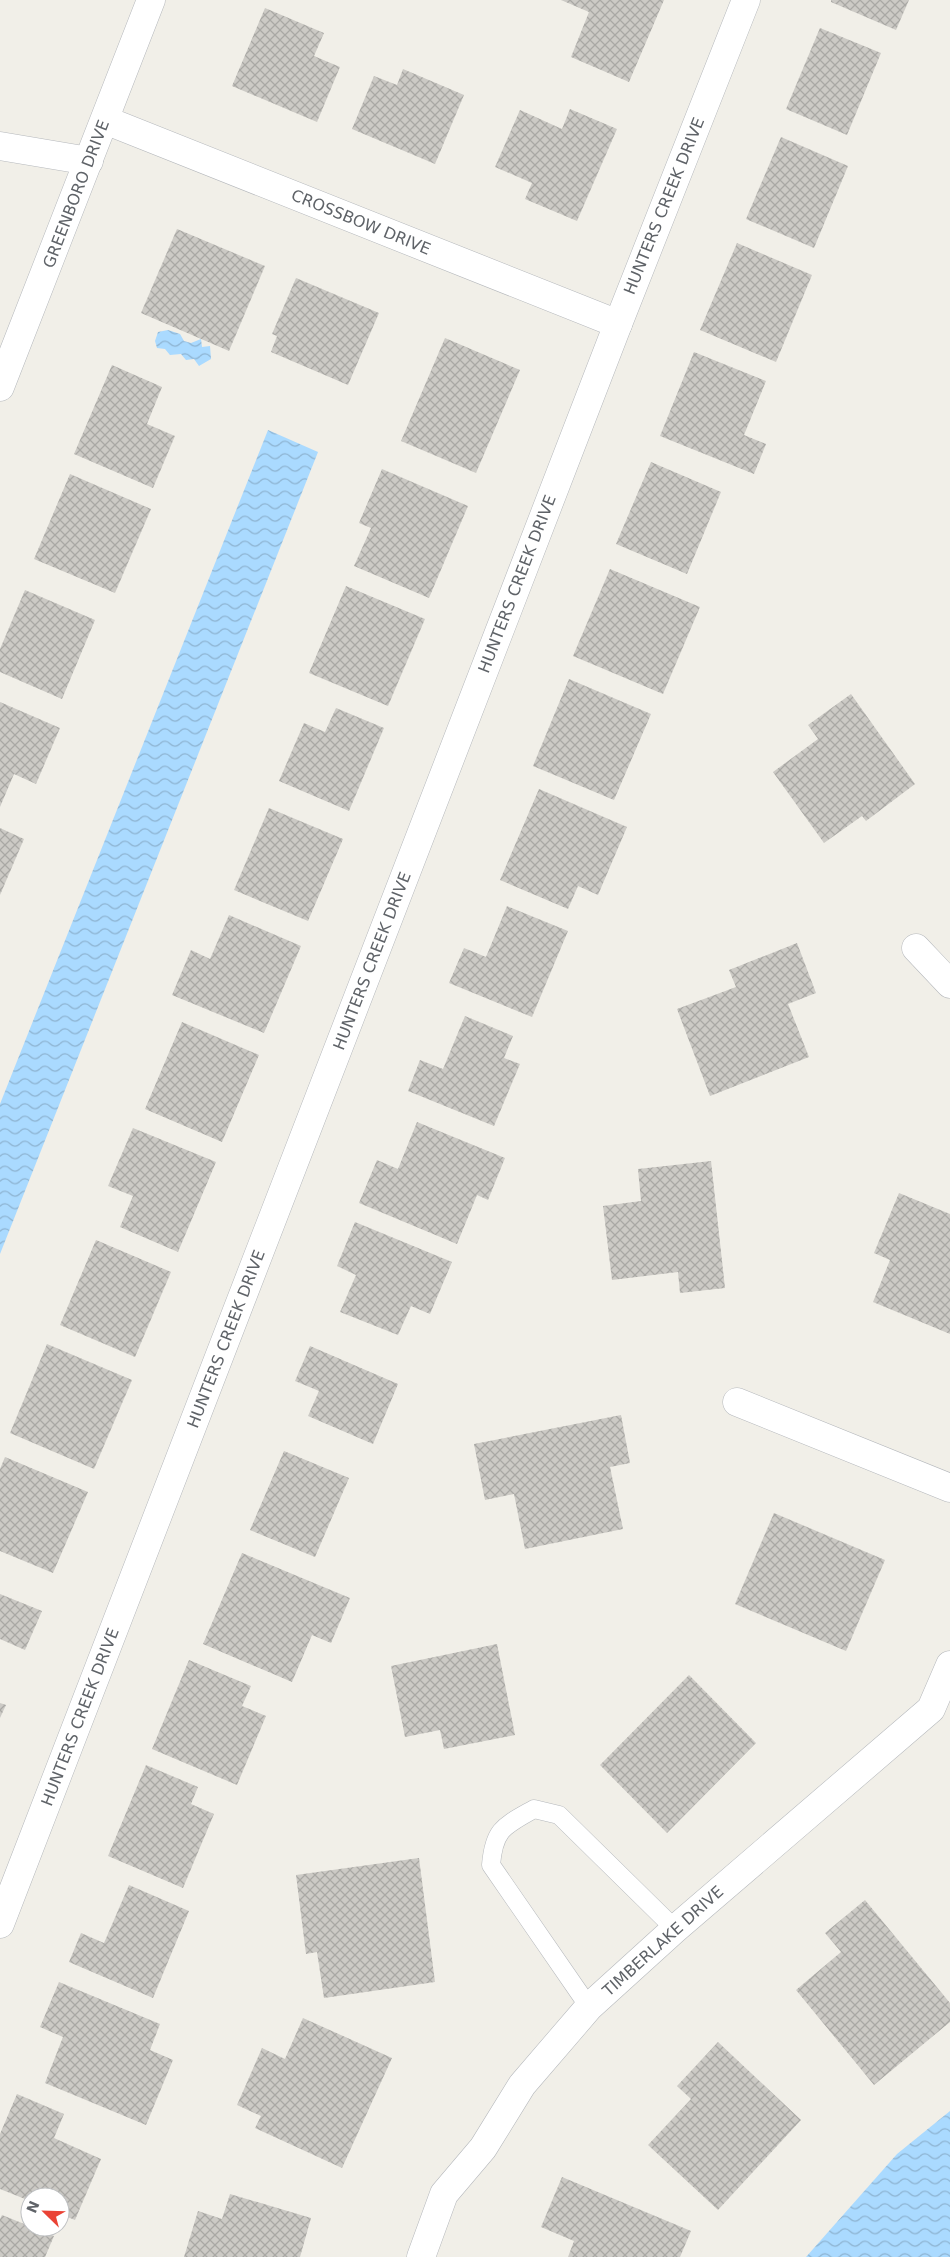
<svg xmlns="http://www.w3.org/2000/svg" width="950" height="2257" font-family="'DejaVu Sans',sans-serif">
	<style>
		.water { fill: url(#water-waves) }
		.building { fill: url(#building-cross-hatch) }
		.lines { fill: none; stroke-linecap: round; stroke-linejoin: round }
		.service-casing { stroke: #b5b8bc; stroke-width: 19 }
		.minor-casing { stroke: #b5b8bc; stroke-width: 29 }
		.service { stroke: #fff; stroke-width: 18 }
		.minor { stroke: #fff; stroke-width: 28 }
		.labels { text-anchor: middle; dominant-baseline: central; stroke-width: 4.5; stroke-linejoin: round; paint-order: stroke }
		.street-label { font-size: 16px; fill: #5f6368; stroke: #fff }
	</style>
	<defs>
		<pattern id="water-waves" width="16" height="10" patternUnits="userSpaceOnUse" patternTransform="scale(1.25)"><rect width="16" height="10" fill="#aadaff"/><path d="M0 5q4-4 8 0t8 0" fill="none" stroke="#8eb4d2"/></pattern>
		<pattern id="building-cross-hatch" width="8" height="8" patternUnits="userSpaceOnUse" patternTransform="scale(1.25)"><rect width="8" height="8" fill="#cccac5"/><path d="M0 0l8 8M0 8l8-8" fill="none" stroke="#a9a8a4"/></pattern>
	</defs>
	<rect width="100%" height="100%" fill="#f1efe8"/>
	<g class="water">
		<polygon points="168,330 180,334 184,341 191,343 201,339 202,347 210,346 211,359 199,366 194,359 186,360 181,354 170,355 165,349 157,348 155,341 158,332"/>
		<polygon points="268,430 318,452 0,1254 0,1104"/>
		<polygon points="950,2111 950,2257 806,2257 897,2154"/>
	</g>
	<g class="building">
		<polygon points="561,0 664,0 629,82 571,57 589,12"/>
		<polygon points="831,0 909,0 896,30 831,2"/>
		<polygon points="265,8 324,33 314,56 340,67 317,122 232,86"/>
		<polygon points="820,28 881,53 847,135 786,109"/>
		<polygon points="403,69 464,95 435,164 352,129 374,76 397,85"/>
		<polygon points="570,109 617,129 577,221 525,199 532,183 495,167 520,110 562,129"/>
		<polygon points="781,137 848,166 814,248 746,219"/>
		<polygon points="177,229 265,266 229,351 141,313"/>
		<polygon points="737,243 812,275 776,362 700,330"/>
		<polygon points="296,278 379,313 348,385 271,352 277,336 272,334"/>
		<polygon points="445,338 520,370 476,473 401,441"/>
		<polygon points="694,352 766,381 744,435 766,444 754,474 660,436"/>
		<polygon points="112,365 162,387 147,424 175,436 153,488 74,454"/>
		<polygon points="651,462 721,492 687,574 616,544"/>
		<polygon points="382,469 468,506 429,598 354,566 371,528 359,523"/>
		<polygon points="70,474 151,509 115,593 34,559"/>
		<polygon points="610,569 700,607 663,694 573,656"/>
		<polygon points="346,586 425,619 388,706 309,673"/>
		<polygon points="25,590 95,620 62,699 0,672 0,649"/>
		<polygon points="569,679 651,714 614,800 533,766"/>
		<polygon points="851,694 915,784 866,821 862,816 824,843 773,772 818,739 808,725"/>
		<polygon points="0,702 60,728 36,784 14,774 0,807"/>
		<polygon points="336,708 384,728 349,811 279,781 304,723 325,732"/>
		<polygon points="539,789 627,827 598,895 578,886 568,909 500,880"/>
		<polygon points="269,808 343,839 308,921 234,890"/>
		<polygon points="0,828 24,839 0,895"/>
		<polygon points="507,906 568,931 532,1017 449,983 464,948 486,957"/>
		<polygon points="229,915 301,946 264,1033 172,995 191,950 210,959"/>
		<polygon points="797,943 816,993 788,1004 809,1057 710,1096 677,1009 736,987 729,970"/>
		<polygon points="465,1016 513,1036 504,1058 520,1064 494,1126 408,1091 420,1060 443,1069"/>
		<polygon points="182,1022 259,1055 222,1142 145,1109"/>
		<polygon points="417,1122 505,1158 488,1200 477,1195 457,1244 359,1203 377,1160 398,1169"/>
		<polygon points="133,1128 216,1162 178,1252 120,1227 133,1196 108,1186"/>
		<polygon points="711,1161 725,1288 680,1293 678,1272 612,1280 603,1206 641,1201 638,1169"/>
		<polygon points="899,1193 950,1214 950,1334 873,1302 890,1260 874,1253"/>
		<polygon points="355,1222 452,1262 430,1314 411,1306 398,1335 340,1312 356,1275 337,1266"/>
		<polygon points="96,1240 171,1272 135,1357 60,1325"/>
		<polygon points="47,1344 132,1380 94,1469 10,1433"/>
		<polygon points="310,1346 398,1384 373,1444 308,1416 319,1391 295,1381"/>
		<polygon points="621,1415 630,1463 610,1467 623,1529 525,1549 514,1494 485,1500 474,1444"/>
		<polygon points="284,1451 349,1478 315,1557 250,1530"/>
		<polygon points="5,1457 88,1492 53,1573 0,1551 0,1469"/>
		<polygon points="774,1513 885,1560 846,1651 735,1604"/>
		<polygon points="242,1553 350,1598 331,1643 312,1635 292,1682 203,1644"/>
		<polygon points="0,1594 42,1611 25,1650 0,1639"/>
		<polygon points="497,1644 515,1735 444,1749 440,1730 405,1737 391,1666"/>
		<polygon points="189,1660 251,1686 242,1706 266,1716 237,1785 152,1749"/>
		<polygon points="689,1675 756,1743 667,1833 600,1765"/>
		<polygon points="0,1703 6,1705 0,1718"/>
		<polygon points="146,1765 198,1787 191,1804 214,1814 183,1888 108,1856"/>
		<polygon points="419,1858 435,1982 324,1998 317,1952 306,1954 296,1875"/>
		<polygon points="129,1885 189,1911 153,1998 69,1962 81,1933 104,1943"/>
		<polygon points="865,1900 950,2003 950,2022 874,2085 796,1990 841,1952 825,1933"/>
		<polygon points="59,1982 160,2024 150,2050 173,2060 146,2125 45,2083 63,2037 40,2027"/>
		<polygon points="303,2018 392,2058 342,2168 255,2128 261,2116 237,2105 262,2048 285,2059"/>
		<polygon points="718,2042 801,2120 718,2210 648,2145 691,2099 677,2086"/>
		<polygon points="17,2094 64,2114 54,2138 101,2159 75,2220 60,2214 60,2197 30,2197 30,2201 0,2189 0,2134"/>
		<polygon points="562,2177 691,2231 680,2257 568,2257 574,2241 541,2227"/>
		<polygon points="230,2194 311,2218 300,2257 184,2257 198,2211 222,2219"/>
		<polygon points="2,2215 54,2236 45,2257 0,2257 0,2219"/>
	</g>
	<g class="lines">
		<g class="service-casing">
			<path id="service" d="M589,2007L491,1865C494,1829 504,1826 534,1809L559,1815L675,1929"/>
		</g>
		<g class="minor-casing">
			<g id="minor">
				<polyline points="105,120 618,324"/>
				<polyline points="0,146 89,161"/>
				<polyline points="0,387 151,0"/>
				<polyline points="916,948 950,984"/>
				<polyline points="737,1402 950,1488"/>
				<polyline points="0,1924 618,324 746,0"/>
				<polyline points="421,2257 444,2194 483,2148 522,2085 589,2007 675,1929 931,1709 950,1665"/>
			</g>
		</g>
		<use href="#service" class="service"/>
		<use href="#minor" class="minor"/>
	</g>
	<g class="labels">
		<g class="street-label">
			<text transform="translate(76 194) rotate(-69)">GREENBORO DRIVE</text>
			<text transform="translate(664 206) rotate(-68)">HUNTERS CREEK DRIVE</text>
			<text transform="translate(361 222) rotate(22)">CROSSBOW DRIVE</text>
			<text transform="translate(517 584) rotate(-69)">HUNTERS CREEK DRIVE</text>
			<text transform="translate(372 961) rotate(-69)">HUNTERS CREEK DRIVE</text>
			<text transform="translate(226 1339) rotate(-69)">HUNTERS CREEK DRIVE</text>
			<text transform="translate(80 1717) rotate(-69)">HUNTERS CREEK DRIVE</text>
			<text transform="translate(663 1941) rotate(-42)">TIMBERLAKE DRIVE</text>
		</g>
	</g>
	<g transform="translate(45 2212) rotate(293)"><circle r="24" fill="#ffffff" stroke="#bfc1c3"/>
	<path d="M0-4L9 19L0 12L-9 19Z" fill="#ea4335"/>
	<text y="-8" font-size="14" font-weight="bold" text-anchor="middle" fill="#5f6368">N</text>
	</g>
</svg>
